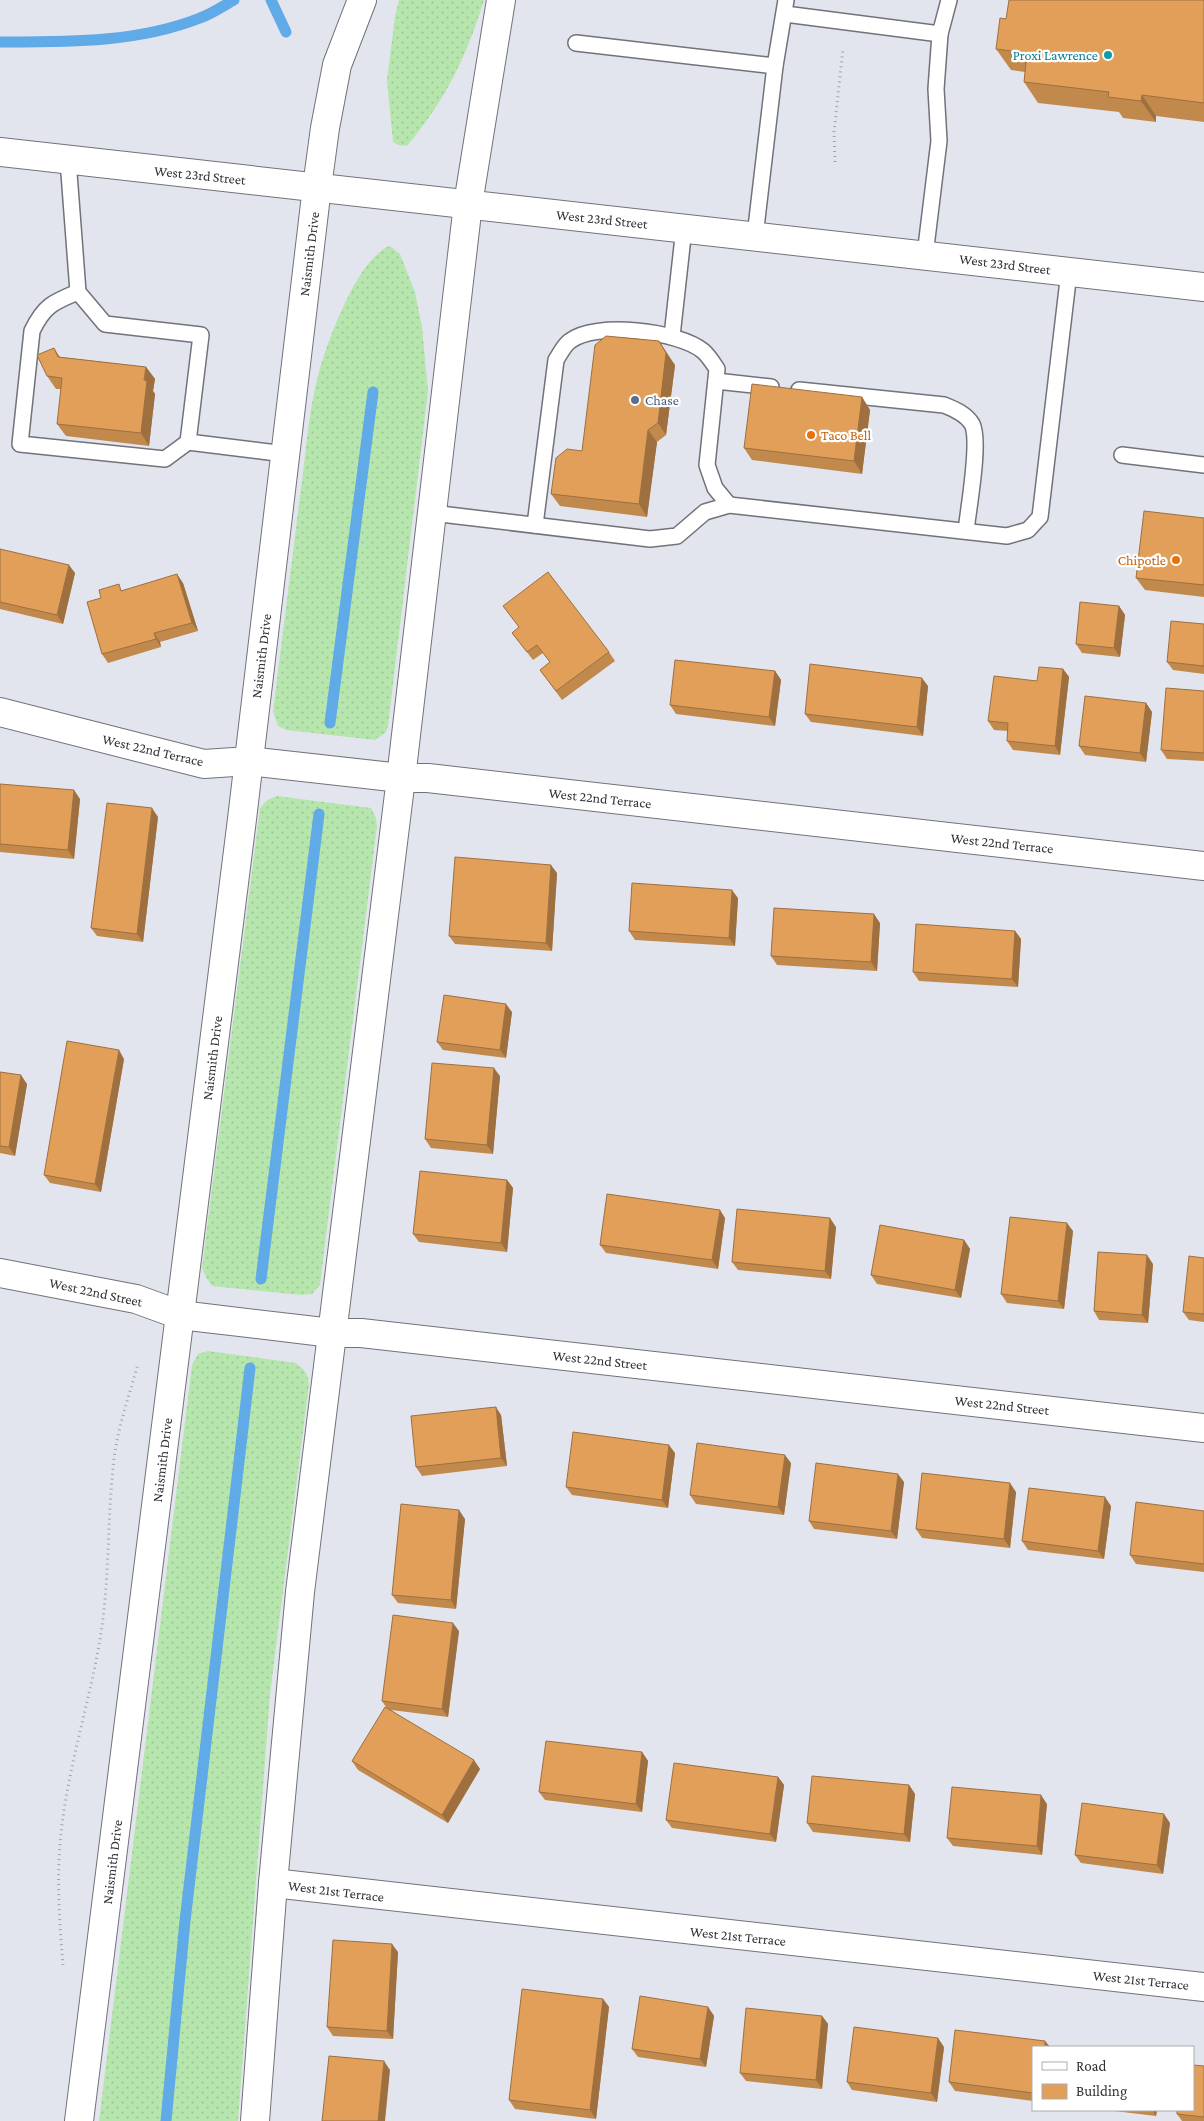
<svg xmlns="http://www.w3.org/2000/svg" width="1204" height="2121" font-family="'Crimson Pro',serif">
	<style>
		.grass { fill: url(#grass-dots) }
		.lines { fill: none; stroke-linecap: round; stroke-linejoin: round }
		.stream { stroke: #5faae7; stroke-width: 11 }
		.lane-casing { stroke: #71727a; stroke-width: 18 }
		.street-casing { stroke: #71727a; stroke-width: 30 }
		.secondary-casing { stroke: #71727a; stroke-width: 30 }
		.primary-casing { stroke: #71727a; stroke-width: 30 }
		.path { stroke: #a0a2a9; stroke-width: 3; stroke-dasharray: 1 4; stroke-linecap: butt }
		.lane { stroke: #fff; stroke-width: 15 }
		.street { stroke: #fff; stroke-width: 28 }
		.secondary { stroke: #fff; stroke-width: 28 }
		.primary { stroke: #fff; stroke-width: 28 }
		.wall { fill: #c2894d }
		.shaded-wall { fill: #9e6f3f }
		.building { fill: #e19f5a; stroke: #9e6f3f }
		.culture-dot { fill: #0f9aa8; stroke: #fff; stroke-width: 2 }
		.service-dot { fill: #5c6f8a; stroke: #fff; stroke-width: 2 }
		.food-dot { fill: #e8710a; stroke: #fff; stroke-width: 2 }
		.labels { text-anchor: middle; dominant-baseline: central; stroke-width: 4.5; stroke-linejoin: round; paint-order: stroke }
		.culture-label { font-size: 14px; fill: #0d838f; stroke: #fff; text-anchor: end }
		.street-label { font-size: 14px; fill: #303134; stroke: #fff }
		.service-label { font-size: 14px; fill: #4e5e75; stroke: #fff; text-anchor: start }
		.food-label { font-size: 14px; fill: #c56008; stroke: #fff; text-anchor: start }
	</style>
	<defs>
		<pattern id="grass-dots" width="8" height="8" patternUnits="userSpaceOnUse" patternTransform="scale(1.25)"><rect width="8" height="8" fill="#b6e6ad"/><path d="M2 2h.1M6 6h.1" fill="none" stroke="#9dc695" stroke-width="1.8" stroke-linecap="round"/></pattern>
	</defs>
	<rect width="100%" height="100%" fill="#e3e5ee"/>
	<g class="grass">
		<path d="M399,0H484C466,58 446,99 407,146L398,145L393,142L387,80L395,16Z"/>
		<path d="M390,246L400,254L415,292L422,327L428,391L388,726L386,732L375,740L286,730L278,726L273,711C282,639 291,568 300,496C306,455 308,412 319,372C328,340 358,257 390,246Z"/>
		<polygon points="277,796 371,808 376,818 377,826 320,1285 312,1294 301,1295 212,1286 206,1277 202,1268 260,808 267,800"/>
		<path d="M208,1351L296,1363C304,1369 308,1373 309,1384L270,1695L238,2121H99L192,1365L198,1354Z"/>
	</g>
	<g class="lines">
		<g class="stream">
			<polyline points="271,0 286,32"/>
			<path d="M0,42C67,42 137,43 200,18C212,14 223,6 234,0"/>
			<polyline points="330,723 373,392"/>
			<polyline points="261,1279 319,814"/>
			<polyline points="166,2121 185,1921 250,1368"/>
		</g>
		<g class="lane-casing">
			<g id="lane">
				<polyline points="785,14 940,34"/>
				<polyline points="576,43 775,66"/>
				<polyline points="68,160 78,292 105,324 201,335 188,442 285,454"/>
				<polyline points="755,236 775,66 786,0"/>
				<polyline points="925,255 939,141 936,89 940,34 949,0"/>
				<path d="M78,292C53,302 44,306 32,331L20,444L165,459L188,442"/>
				<polyline points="672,336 684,228"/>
				<polyline points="716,381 771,387"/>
				<path d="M799,390L944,405C954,409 966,414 972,424C981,441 968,510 966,531"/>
				<polyline points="1122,455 1204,465"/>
				<polyline points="432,513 650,539 677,536 705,512 729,505 1007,536 1028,530 1040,517 1069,272"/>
				<path d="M535,525L556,360C560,354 564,345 570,341C595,321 679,331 703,351C708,355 713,363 717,369L707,465L715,488L729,505"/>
			</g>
		</g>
		<g class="street-casing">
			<g id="street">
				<polyline points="317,187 325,128 337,65 362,0"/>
				<polyline points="468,204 501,0"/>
				<polyline points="0,712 204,764 249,761 401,778 428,778 1204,866"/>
				<polyline points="0,1273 136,1299 180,1315 332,1333 361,1333 1204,1428"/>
				<polyline points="273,1883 1204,1987"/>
			</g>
		</g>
		<g class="secondary-casing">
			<g id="secondary">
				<polyline points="79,2121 242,819 317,187"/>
				<polyline points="255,2121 273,1883 300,1592 401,778 468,204"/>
			</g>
		</g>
		<g class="primary-casing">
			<polyline id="primary" points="0,152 1204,287"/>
		</g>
		<g class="path">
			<polyline points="835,162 834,132 843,49"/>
			<path d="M63,1965C59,1918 56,1871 62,1825C70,1760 91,1697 101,1633C110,1575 107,1517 114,1459C118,1427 129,1396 138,1364"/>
		</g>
		<use href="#lane" class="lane"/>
		<use href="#street" class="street"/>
		<use href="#secondary" class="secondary"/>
		<use href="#primary" class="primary"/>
	</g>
	<g class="wall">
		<polygon points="1204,0 1204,122 1156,116 1156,122 1123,118 1119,112 1038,103 1024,82 1025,72 1011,70 996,49 1006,19"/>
		<polygon points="54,348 60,357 146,367 155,379 153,391 155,394 149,446 66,436 57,424 61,389 56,389 47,376"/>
		<polygon points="675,365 666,435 657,442 647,517 560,506 551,494 582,451"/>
		<polygon points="862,397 870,410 862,474 752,460 744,448"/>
		<polygon points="1204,518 1204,597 1145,590 1136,578"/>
		<polygon points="0,549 75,573 63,624 0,609"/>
		<polygon points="183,583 198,631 160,642 161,647 108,663 102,654 101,598 123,590"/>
		<polygon points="503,606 609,652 615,661 562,700 540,670 550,662 543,653 533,660 512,633 519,627"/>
		<polygon points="1119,606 1125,615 1120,657 1082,653 1076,644"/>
		<polygon points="1204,624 1204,674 1173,670 1167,662"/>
		<polygon points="1063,669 1069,677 1060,755 1013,750 1007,741 1008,731 994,730 988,721 1037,681"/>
		<polygon points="775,671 781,680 775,726 676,714 670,705"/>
		<polygon points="928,686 923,736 811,722 805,714"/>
		<polygon points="1204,691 1204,761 1167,759 1161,750"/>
		<polygon points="1146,703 1152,712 1146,762 1085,755 1079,746"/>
		<polygon points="0,784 80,799 74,859 0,852"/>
		<polygon points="158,817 143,942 97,936 91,928"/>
		<polygon points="557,873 552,951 455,944 449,936"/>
		<polygon points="738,898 735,946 635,940 629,931"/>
		<polygon points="880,923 877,971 777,965 771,956"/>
		<polygon points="1015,931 1021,939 1018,987 919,981 913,972"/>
		<polygon points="512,1012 506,1058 443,1050 437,1042"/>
		<polygon points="124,1059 101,1192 50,1183 44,1175"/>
		<polygon points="0,1072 27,1084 15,1156 0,1153"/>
		<polygon points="500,1076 493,1154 431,1148 425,1139"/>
		<polygon points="507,1180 513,1188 507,1252 419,1242 413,1234"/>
		<polygon points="725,1218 718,1269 606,1253 600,1245"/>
		<polygon points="836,1227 831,1279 738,1270 732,1262"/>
		<polygon points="1073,1231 1064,1309 1007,1303 1001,1294"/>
		<polygon points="964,1240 970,1249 961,1298 877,1284 871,1275"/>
		<polygon points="1204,1258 1204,1322 1189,1320 1183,1312"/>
		<polygon points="1153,1264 1148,1323 1099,1320 1094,1311"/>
		<polygon points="501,1415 507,1466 422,1476 416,1467"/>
		<polygon points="675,1453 668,1508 572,1495 566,1487"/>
		<polygon points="791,1463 784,1515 696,1504 690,1495"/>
		<polygon points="904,1482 897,1539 814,1529 809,1521"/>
		<polygon points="1016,1492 1010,1548 922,1538 916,1529"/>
		<polygon points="1111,1506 1104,1559 1028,1550 1022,1541"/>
		<polygon points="1204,1511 1204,1572 1136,1564 1130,1555"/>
		<polygon points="465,1519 456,1609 398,1603 392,1595"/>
		<polygon points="459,1631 448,1717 391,1710 480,1769 448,1823 358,1770 352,1761 386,1707 382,1701"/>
		<polygon points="642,1752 648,1761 642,1812 545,1800 539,1792"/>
		<polygon points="778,1777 784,1785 776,1842 672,1828 666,1820"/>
		<polygon points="909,1785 915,1794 910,1842 813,1832 807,1823"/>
		<polygon points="1047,1804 1042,1855 953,1846 947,1838"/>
		<polygon points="1170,1823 1163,1874 1081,1863 1075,1855"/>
		<polygon points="398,1952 393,2039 333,2036 327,2027"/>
		<polygon points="603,1999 609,2007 596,2119 515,2109 509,2100"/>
		<polygon points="708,2007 714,2016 706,2067 638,2057 632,2049"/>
		<polygon points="822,2016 828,2024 822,2089 746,2081 740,2073"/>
		<polygon points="1045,2041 1050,2047 1033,2047 1033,2101 955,2091 949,2082"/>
		<polygon points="944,2047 937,2102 852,2090 847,2082"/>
		<polygon points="1204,2066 1204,2121 1182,2121 1177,2114"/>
		<polygon points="1106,2110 1157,2110 1156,2116"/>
	</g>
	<g class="shaded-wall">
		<polygon points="1142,95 1156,116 1156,122 1141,101"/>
		<polygon points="659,341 675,365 666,435 658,423"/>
		<polygon points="146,367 155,379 153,391 155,394 149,446 141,433"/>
		<polygon points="862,397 870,410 862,474 854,461"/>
		<polygon points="648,430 657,442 647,517 639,504"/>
		<polygon points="69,565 75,573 63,624 57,615"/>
		<polygon points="177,574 183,583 198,631 192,623"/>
		<polygon points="1119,606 1125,615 1120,657 1114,648"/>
		<polygon points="154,633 160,642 161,647 156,639"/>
		<polygon points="1063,669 1069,677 1060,755 1055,746"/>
		<polygon points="775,671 781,680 775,726 769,717"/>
		<polygon points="922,678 928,686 923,736 917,727"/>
		<polygon points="1146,703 1152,712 1146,762 1140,753"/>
		<polygon points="74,790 80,799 74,859 68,850"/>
		<polygon points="152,808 158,817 143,942 137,934"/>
		<polygon points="551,865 557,873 552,951 546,943"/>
		<polygon points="732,890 738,898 735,946 729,938"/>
		<polygon points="874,914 880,923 877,971 871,962"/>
		<polygon points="1015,931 1021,939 1018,987 1012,979"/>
		<polygon points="506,1004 512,1012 506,1058 500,1050"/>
		<polygon points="119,1050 124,1059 101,1192 95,1184"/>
		<polygon points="494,1068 500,1076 493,1154 487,1145"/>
		<polygon points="21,1075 27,1084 15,1156 9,1147"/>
		<polygon points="507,1180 513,1188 507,1252 501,1243"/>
		<polygon points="720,1210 725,1218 718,1269 712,1260"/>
		<polygon points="830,1218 836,1227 831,1279 825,1271"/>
		<polygon points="1067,1223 1073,1231 1064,1309 1058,1301"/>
		<polygon points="964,1240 970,1249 961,1298 955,1290"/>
		<polygon points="1147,1255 1153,1264 1148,1323 1142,1315"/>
		<polygon points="496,1407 501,1415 507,1466 501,1458"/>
		<polygon points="669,1445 675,1453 668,1508 662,1500"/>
		<polygon points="785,1455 791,1463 784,1515 778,1507"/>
		<polygon points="898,1474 904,1482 897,1539 891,1531"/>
		<polygon points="1010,1483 1016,1492 1010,1548 1004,1539"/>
		<polygon points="1105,1497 1111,1506 1104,1559 1098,1551"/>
		<polygon points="459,1510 465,1519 456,1609 451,1600"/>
		<polygon points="453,1623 459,1631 448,1717 442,1709"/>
		<polygon points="642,1752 648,1761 642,1812 636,1804"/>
		<polygon points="474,1760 480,1769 448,1823 442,1815"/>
		<polygon points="778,1777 784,1785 776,1842 770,1834"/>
		<polygon points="909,1785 915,1794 910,1842 904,1834"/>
		<polygon points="1041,1795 1047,1804 1042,1855 1037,1846"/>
		<polygon points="1164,1814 1170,1823 1163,1874 1157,1865"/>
		<polygon points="392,1944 398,1952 393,2039 387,2031"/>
		<polygon points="603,1999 609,2007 596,2119 590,2110"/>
		<polygon points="708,2007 714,2016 706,2067 700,2059"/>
		<polygon points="822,2016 828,2024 822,2089 816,2080"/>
		<polygon points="938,2038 944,2047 937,2102 931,2093"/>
		<polygon points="1045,2041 1050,2047 1045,2047"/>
		<polygon points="384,2061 390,2070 385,2121 378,2121"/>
		<polygon points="1152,2110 1157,2110 1156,2116"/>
	</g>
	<g class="building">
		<polygon points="1009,0 1204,0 1204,103 1142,95 1141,101 1108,97 1109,92 1024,82 1027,53 996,49 1000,18 1006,19"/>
		<polygon points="606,336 659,341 666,353 658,423 648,430 639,504 551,494 556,458 567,449 582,451 595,345"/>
		<polygon points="54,348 58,357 146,367 144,380 147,381 141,433 57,424 62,378 47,376 37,355"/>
		<polygon points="752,384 862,397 854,461 744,448"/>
		<polygon points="1144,511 1204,518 1204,585 1136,578"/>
		<polygon points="0,549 69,565 57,615 0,602"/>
		<polygon points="548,572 609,652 556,691 540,670 550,662 537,645 527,652 512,633 519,627 503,606"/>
		<polygon points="177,574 192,623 154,633 156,639 102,654 87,602 101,598 99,590 119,584 121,591"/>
		<polygon points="1080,602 1119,606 1114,648 1076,644"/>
		<polygon points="1171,621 1204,624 1204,666 1167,662"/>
		<polygon points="675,660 775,671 769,717 670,705"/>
		<polygon points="810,664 922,678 917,727 805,714"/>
		<polygon points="1039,667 1063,669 1055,746 1007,741 1008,723 988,721 994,676 1037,681"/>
		<polygon points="1166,688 1204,691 1204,753 1161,750"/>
		<polygon points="1085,696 1146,703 1140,753 1079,746"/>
		<polygon points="0,784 74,790 68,850 0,844"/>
		<polygon points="107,803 152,808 137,934 91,928"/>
		<polygon points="455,857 551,865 546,943 449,936"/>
		<polygon points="632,883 732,890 729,938 629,931"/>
		<polygon points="774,908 874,914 871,962 771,956"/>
		<polygon points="916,924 1015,931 1012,979 913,972"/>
		<polygon points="444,995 506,1004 500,1050 437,1042"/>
		<polygon points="67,1041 119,1050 95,1184 44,1175"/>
		<polygon points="432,1063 494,1068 487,1145 425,1139"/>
		<polygon points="0,1072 21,1075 9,1147 0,1146"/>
		<polygon points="420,1171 507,1180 501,1243 413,1234"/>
		<polygon points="607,1194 720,1210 712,1260 600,1245"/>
		<polygon points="737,1209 830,1218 825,1271 732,1262"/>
		<polygon points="1010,1217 1067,1223 1058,1301 1001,1294"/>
		<polygon points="880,1225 964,1240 955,1290 871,1275"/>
		<polygon points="1098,1252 1147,1255 1142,1315 1094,1311"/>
		<polygon points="1189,1256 1204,1258 1204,1314 1183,1312"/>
		<polygon points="496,1407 501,1458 416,1467 411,1416"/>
		<polygon points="573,1432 669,1445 662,1500 566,1487"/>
		<polygon points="697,1443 785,1455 778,1507 690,1495"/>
		<polygon points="816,1463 898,1474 891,1531 809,1521"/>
		<polygon points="922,1473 1010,1483 1004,1539 916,1529"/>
		<polygon points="1029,1488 1105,1497 1098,1551 1022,1541"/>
		<polygon points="1136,1502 1204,1511 1204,1564 1130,1555"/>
		<polygon points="401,1504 459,1510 451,1600 392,1595"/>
		<polygon points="393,1615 453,1623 442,1709 382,1701"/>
		<polygon points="385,1707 474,1760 442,1815 352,1761"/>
		<polygon points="546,1741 642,1752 636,1804 539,1792"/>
		<polygon points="674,1763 778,1777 770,1834 666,1820"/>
		<polygon points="812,1776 909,1785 904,1834 807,1823"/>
		<polygon points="952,1787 1041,1795 1037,1846 947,1838"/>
		<polygon points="1082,1803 1164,1814 1157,1865 1075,1855"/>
		<polygon points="333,1940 392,1944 387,2031 327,2027"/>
		<polygon points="522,1989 603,1999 590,2110 509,2100"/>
		<polygon points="640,1996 708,2007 700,2059 632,2049"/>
		<polygon points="746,2008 822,2016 816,2080 740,2073"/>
		<polygon points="854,2027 938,2038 931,2093 847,2082"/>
		<polygon points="955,2030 1045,2041 1045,2047 1033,2047 1033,2093 949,2082"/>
		<polygon points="329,2056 384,2061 378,2121 322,2121"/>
		<polygon points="1193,2065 1204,2066 1204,2117 1177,2114 1177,2110 1193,2110"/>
	</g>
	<circle class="culture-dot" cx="1108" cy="55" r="5"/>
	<circle class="service-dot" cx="635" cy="400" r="5"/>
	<g class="food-dot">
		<circle cx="811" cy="435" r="5"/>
		<circle cx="1176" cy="560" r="5"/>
	</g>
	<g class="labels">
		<g class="culture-label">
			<text x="1098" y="55">Proxi Lawrence</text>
		</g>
		<g class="street-label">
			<text transform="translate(200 175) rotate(6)">West 23rd Street</text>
			<text transform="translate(602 219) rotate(6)">West 23rd Street</text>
			<text transform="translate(309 254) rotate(-83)">Naismith Drive</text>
			<text transform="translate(1005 264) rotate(7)">West 23rd Street</text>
			<text transform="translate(261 656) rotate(-83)">Naismith Drive</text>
			<text transform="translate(153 750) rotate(13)">West 22nd Terrace</text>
			<text transform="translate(600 798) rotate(6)">West 22nd Terrace</text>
			<text transform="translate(1002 843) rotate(6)">West 22nd Terrace</text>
			<text transform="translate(212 1058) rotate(-83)">Naismith Drive</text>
			<text transform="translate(96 1292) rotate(12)">West 22nd Street</text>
			<text transform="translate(600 1360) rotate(6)">West 22nd Street</text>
			<text transform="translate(1002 1405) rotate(6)">West 22nd Street</text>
			<text transform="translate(162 1460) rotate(-83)">Naismith Drive</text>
			<text transform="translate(112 1862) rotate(-83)">Naismith Drive</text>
			<text transform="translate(336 1891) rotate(7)">West 21st Terrace</text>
			<text transform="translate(738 1936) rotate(6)">West 21st Terrace</text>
			<text transform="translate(1141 1980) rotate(6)">West 21st Terrace</text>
		</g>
		<g class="service-label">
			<text x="645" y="400">Chase</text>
		</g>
		<g class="food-label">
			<text x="821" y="435">Taco Bell</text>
			<text x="1166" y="560" text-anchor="end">Chipotle</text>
		</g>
	</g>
	<rect x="1032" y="2046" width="162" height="65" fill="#ffffff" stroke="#acadae"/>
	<rect x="1042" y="2062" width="25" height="8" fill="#ffffff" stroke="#acadae"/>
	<text x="1076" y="2071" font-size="15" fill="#303134">Road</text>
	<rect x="1042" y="2084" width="25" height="15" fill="#e19f5a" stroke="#acadae"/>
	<text x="1076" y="2096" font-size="15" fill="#303134">Building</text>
</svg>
